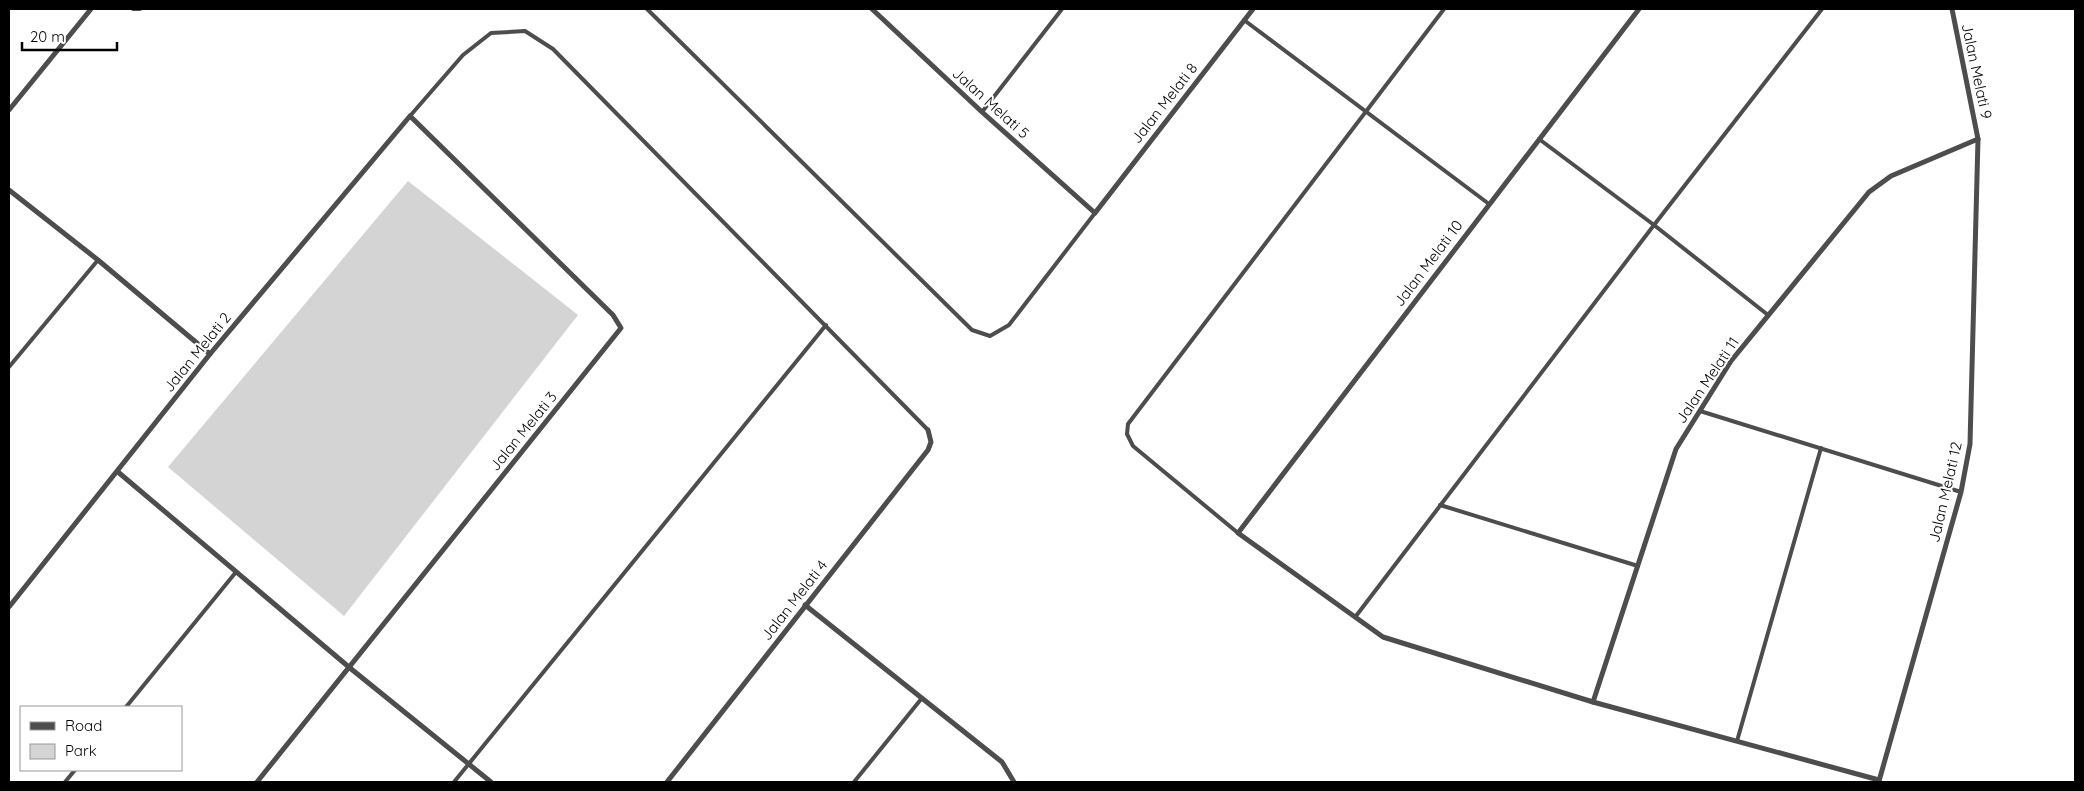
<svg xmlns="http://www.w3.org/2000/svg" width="2084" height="791" font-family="Quicksand,sans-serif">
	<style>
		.green { fill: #d4d4d4 }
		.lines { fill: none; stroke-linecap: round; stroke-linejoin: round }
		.lane { stroke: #4d4d4d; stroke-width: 4 }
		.street { stroke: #4d4d4d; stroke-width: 5 }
		.labels { text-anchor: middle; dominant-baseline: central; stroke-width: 4; stroke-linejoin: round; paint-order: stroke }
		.street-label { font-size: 15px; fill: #000; stroke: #fff }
	</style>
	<rect width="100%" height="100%" fill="#fff"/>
	<polygon class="green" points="408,181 578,315 344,616 168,467"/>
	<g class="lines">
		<g class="lane">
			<polyline points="133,9 140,9"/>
			<polyline points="647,9 972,330 990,336 1009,325 1095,213"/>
			<polyline points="1244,20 1489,204"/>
			<polyline points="982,112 1062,9"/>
			<polyline points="410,116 463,55 491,33 525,31 553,49 928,430"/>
			<polyline points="1539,139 1654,225 1768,315"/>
			<polyline points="9,367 98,260"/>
			<polyline points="1700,411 1961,492"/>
			<polyline points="1440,505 1638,566"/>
			<polyline points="1238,533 1133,446 1127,434 1128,424 1444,9"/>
			<polyline points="1356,616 1654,225 1822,9"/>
			<polyline points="126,707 236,572"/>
			<polyline points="1737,741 1821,448"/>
			<polyline points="65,782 75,770"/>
			<polyline points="454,782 826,325"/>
			<polyline points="854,782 922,698"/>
		</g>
		<g class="street">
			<polyline points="872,9 982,112 1095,213 1253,9"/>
			<polyline points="1639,9 1238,533 1383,637 1593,702 1879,780"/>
			<polyline points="9,110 91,9"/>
			<polyline points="9,190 98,260 210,354"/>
			<polyline points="118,472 350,668 491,782"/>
			<polyline points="805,605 1002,762 1014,782"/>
			<polyline points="9,607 210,354 410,116 613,315 621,328 257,782"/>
			<polyline points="1593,702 1676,449 1731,361 1869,192 1891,176 1978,139"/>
			<polyline points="1879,781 1961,492 1970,444 1978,139 1952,9"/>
			<polyline points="667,782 928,450 931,442 928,430"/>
		</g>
	</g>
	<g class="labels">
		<g class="street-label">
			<text transform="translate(1977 71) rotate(78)">Jalan Melati 9</text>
			<text transform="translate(991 103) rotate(42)">Jalan Melati 5</text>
			<text transform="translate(1164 103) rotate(-52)">Jalan Melati 8</text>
			<text transform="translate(1428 263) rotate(-53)">Jalan Melati 10</text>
			<text transform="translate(197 352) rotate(-51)">Jalan Melati 2</text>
			<text transform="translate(1707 380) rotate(-56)">Jalan Melati 11</text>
			<text transform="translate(523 431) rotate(-51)">Jalan Melati 3</text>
			<text transform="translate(1945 492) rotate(-77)">Jalan Melati 12</text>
			<text transform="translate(794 600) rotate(-52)">Jalan Melati 4</text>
		</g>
	</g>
	<rect width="2084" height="791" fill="none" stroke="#000000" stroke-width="20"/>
	<rect x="20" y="706" width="162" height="65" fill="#ffffff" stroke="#999999"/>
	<rect x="30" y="722" width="25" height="8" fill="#4d4d4d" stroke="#999999"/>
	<text x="65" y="731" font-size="15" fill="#000000">Road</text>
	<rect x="30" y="744" width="25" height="15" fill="#d4d4d4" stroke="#999999"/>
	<text x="65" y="756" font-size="15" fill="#000000">Park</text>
	<path d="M22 42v8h95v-8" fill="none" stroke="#000000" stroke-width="2.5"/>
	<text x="30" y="42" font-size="15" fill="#000000" stroke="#ffffff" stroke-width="4" paint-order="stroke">20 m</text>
</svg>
